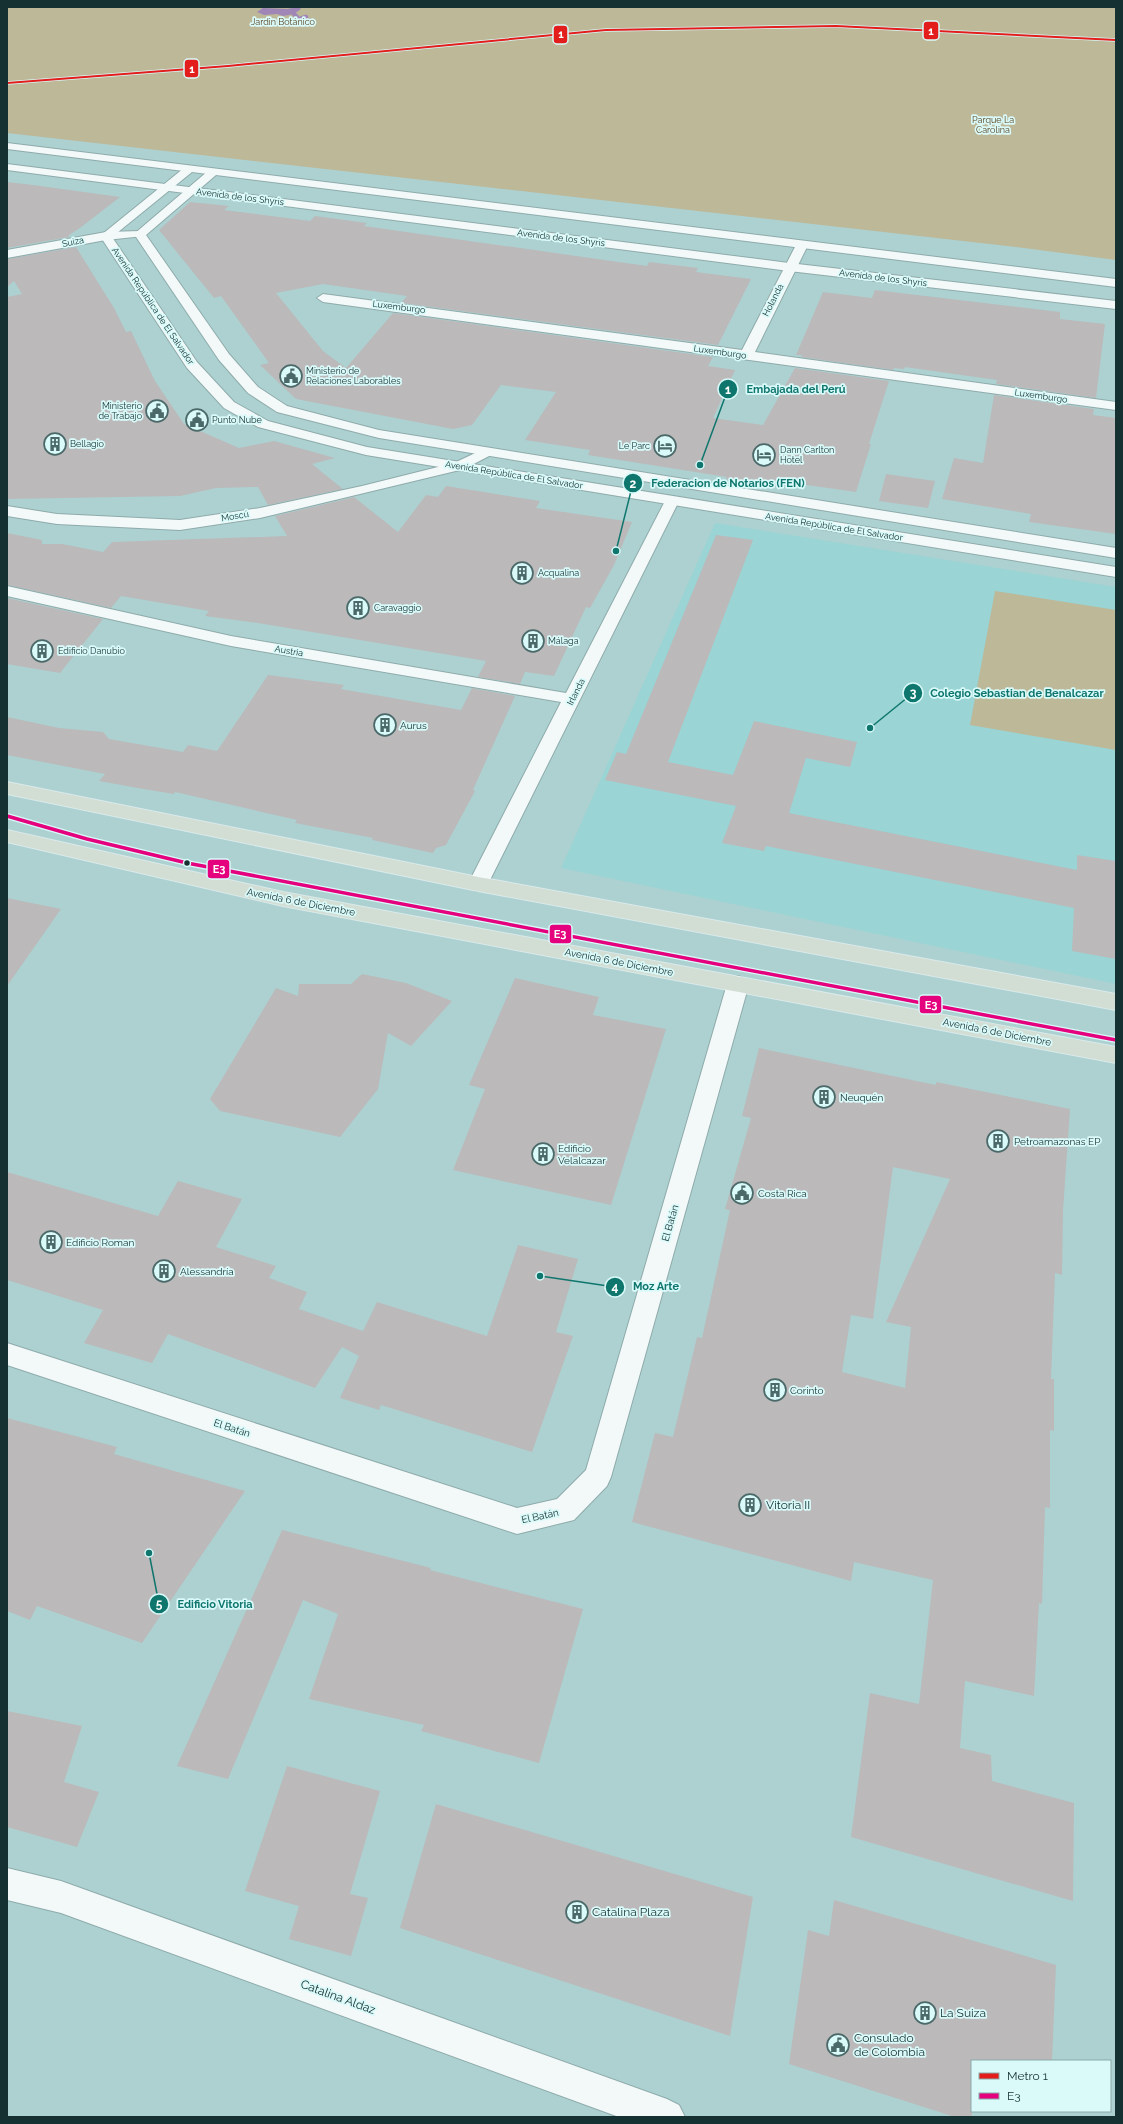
<svg xmlns="http://www.w3.org/2000/svg" width="1123" height="2124" font-family="Raleway,sans-serif">
	<style>
		.built { fill: #9ad4d4 }
		.green { fill: #bdb898 }
		.water { fill: #9f86b7 }
		.lines { fill: none; stroke-linecap: round; stroke-linejoin: round }
		.stream { stroke: #9f86b7; stroke-width: 4.5 }
		.building { fill: #bbb9ba; fill-rule: evenodd }
		.minor-casing { stroke: #8eabab; stroke-width: 2 }
		.tertiary-casing { stroke: #8eabab; stroke-width: 2 }
		.secondary-casing { stroke: #8eabab; stroke-width: 2 }
		.primary-casing { stroke: #daeaea; stroke-width: 2 }
		.minor { fill: #f3f8f8; fill-rule: evenodd }
		.tertiary { fill: #f3f8f8; fill-rule: evenodd }
		.secondary { fill: #f3f8f8; fill-rule: evenodd }
		.primary { fill: #d2ddd4; fill-rule: evenodd }
		.bus-1-casing { stroke: #dafafa; stroke-width: 6 }
		.bus-1 { stroke: #e5007d; stroke-width: 3.5 }
		.metro-1-casing { stroke: #dafafa; stroke-width: 3.5 }
		.metro-1 { stroke: #e31d1b; stroke-width: 2 }
		.bus-dot { fill: #163131; stroke: #dafafa; stroke-width: 1.5 }
		.labels { text-anchor: middle; dominant-baseline: central; stroke-width: 3.5; stroke-linejoin: round; paint-order: stroke }
		.far-park-label { font-size: 9px; fill: #5a4320; stroke: #dafafa }
		.far-street-label { font-size: 9px; fill: #163131; stroke: #dafafa }
		.far-poi-label { font-size: 9px; fill: #163131; stroke: #dafafa; text-anchor: start }
		.poi-label { font-size: 10px; fill: #163131; stroke: #dafafa; text-anchor: start }
		.street-label { font-size: 10px; fill: #163131; stroke: #dafafa }
		.near-poi-label { font-size: 12px; fill: #163131; stroke: #dafafa; text-anchor: start }
		.near-street-label { font-size: 12px; fill: #163131; stroke: #dafafa }
		.leader { fill: none; stroke: #0f766e; stroke-width: 1.5 }
		.callout-dot { fill: #0f766e; stroke: #dafafa; stroke-width: 1.5 }
		.mark-label { font-size: 12px; text-anchor: middle; font-weight: bold; fill: #fff }
		.callout-label { font-size: 11px; text-anchor: middle; font-weight: bold; fill: #0f766e; stroke: #dafafa; stroke-width: 3.5; stroke-linejoin: round; paint-order: stroke }
		.line-badge { stroke: #dafafa; stroke-width: 1.5 }
		.badge-label { font-size: 11px; text-anchor: middle; font-weight: bold; fill: #fff }
	</style>
	<rect width="100%" height="100%" fill="#add1d1"/>
	<polygon class="built" points="715,523 1116,587 1116,984 561,868"/>
	<g class="green">
		<polygon points="7,7 1116,7 1116,260 1016,247 7,133"/>
		<polygon points="995,591 1116,610 1116,750 970,725"/>
	</g>
	<polygon class="water" points="299,7 301,9 294,14 283,16 277,14 264,15 257,12 263,8 287,9"/>
	<g class="lines">
		<polyline class="stream" points="294,14 297,17 293,21 306,17 305,21 311,21"/>
	</g>
	<g class="building">
		<polygon points="7,182 33,185 120,197 80,228 69,235 69,237 7,248"/>
		<polygon points="190,202 229,206 224,210 310,221 315,216 367,223 364,226 647,266 649,262 698,268 696,272 751,279 718,345 401,303 407,296 323,284 276,293 323,351 346,368 393,313 713,357 708,366 735,370 713,418 763,425 795,368 889,381 869,444 871,444 856,492 779,481 776,487 726,479 727,477 588,455 590,450 525,440 556,392 501,385 472,425 453,429 296,399 260,365 269,363 221,296 214,298 159,230"/>
		<polygon points="76,247 114,308 126,332 131,331 155,381 184,424 239,448 274,441 335,458 312,464 343,489 268,505 258,487 216,488 180,496 7,499 7,297 22,294 14,281 7,287 7,259"/>
		<polygon points="875,290 1060,312 1060,319 1105,324 1096,398 996,384 997,380 905,367 904,369 894,368 893,370 801,357 802,355 796,355 823,292 872,298"/>
		<polygon points="994,395 1094,409 1093,415 1116,418 1116,534 1029,522 1031,514 942,499 954,458 983,463"/>
		<polygon points="886,474 935,481 928,508 879,501"/>
		<polygon points="446,486 540,501 536,508 632,522 614,565 590,608 586,607 554,676 525,672 520,684 478,677 486,661 258,623 205,616 209,611 121,596 111,608 7,585 7,533 42,540 42,544 62,544 103,552 112,542 287,536 275,516 354,497 398,532 426,495 438,497"/>
		<polygon points="716,535 753,540 668,762 733,775 754,721 857,742 850,767 806,758 789,813 1077,870 1077,855 1116,861 1116,959 1072,951 1074,908 766,846 764,851 722,843 736,806 605,780 617,752 626,754"/>
		<polygon points="7,598 103,619 60,673 7,664"/>
		<polygon points="268,675 344,685 341,689 461,710 472,688 515,696 473,790 475,791 446,845 436,848 433,853 372,840 373,838 295,823 297,820 175,792 174,794 143,789 99,781 105,774 7,755 7,717 59,728 103,732 109,739 183,752 188,745 217,751"/>
		<polygon points="7,898 61,909 7,986"/>
		<polygon points="362,974 406,983 452,1001 411,1046 388,1033 378,1089 340,1137 220,1111 210,1099 276,988 298,996 299,984 351,984"/>
		<polygon points="515,978 599,997 593,1015 666,1029 611,1205 453,1170 485,1089 469,1085"/>
		<path d="M759,1048L936,1085V1082L1070,1109L1063,1211L1062,1275L1055,1273L1051,1379H1054V1431L1050,1430V1508L1045,1507L1042,1604L1039,1603L1034,1696L965,1681L960,1748L991,1755L992,1781L1074,1803L1073,1901L851,1837L870,1693L919,1704L933,1580L854,1562L851,1581L632,1522L655,1433L673,1437L697,1337L702,1338L730,1210L725,1209L751,1118L742,1116ZM893,1167L950,1179L886,1322L911,1327L905,1388L842,1372L851,1315L873,1319Z"/>
		<polygon points="7,1172 158,1216 178,1181 242,1199 216,1247 276,1266 269,1278 307,1292 299,1309 363,1331 377,1302 487,1336 518,1245 578,1259 556,1332 573,1336 532,1452 381,1405 379,1410 340,1398 359,1356 342,1347 315,1388 168,1334 152,1363 84,1343 103,1310 7,1280"/>
		<polygon points="7,1418 117,1447 114,1454 245,1491 142,1643 37,1606 30,1620 7,1611"/>
		<polygon points="282,1530 431,1568 430,1570 583,1609 539,1763 421,1731 424,1725 309,1699 338,1614 303,1600 228,1779 177,1766"/>
		<polygon points="7,1711 82,1726 64,1782 99,1792 77,1847 7,1827"/>
		<polygon points="287,1766 380,1791 350,1894 368,1898 351,1956 289,1939 299,1906 245,1891"/>
		<polygon points="436,1804 753,1897 730,2036 400,1928"/>
		<polygon points="834,1900 1056,1965 1052,2061 972,2061 972,2117 955,2117 789,2064 808,1930 829,1936"/>
	</g>
	<g class="lines">
		<g class="minor-casing">
			<g id="minor">
				<polygon points="140,231 144,232 146,234 144,236 106,240 7,258 7,250 106,232"/>
				<polygon points="802,241 808,245 755,352 1116,402 1116,410 323,302 317,298 323,294 742,350 796,245"/>
				<polygon points="486,448 491,449 493,452 491,455 464,469 260,518 180,530 57,524 7,516 7,506 57,514 180,520 260,508 362,486 454,463"/>
				<polygon points="672,497 677,498 679,501 488,884 485,889 478,891 471,889 468,884 561,702 231,646 7,596 7,586 231,636 566,693 665,501 667,498"/>
				<polygon points="738,976 745,979 749,984 611,1477 607,1486 574,1520 517,1534 7,1365 7,1343 517,1508 557,1499 586,1470 727,984 731,979"/>
				<polygon points="7,1868 61,1881 667,2099 679,2105 685,2117 619,2117 61,1913 7,1900"/>
			</g>
		</g>
		<g class="tertiary-casing">
			<g id="tertiary">
				<polygon points="188,167 193,170 192,172 112,237 197,362 234,402 268,421 367,447 1116,567 1116,577 366,455 258,427 224,408 187,368 100,236 184,168"/>
				<polygon points="212,170 216,171 217,173 216,175 146,235 229,354 258,387 287,406 379,430 1116,548 1116,558 379,438 277,412 248,393 219,360 134,234 208,171"/>
			</g>
		</g>
		<g class="secondary-casing">
			<g id="secondary">
				<polygon points="7,143 1116,279 1116,287 7,149"/>
				<polygon points="7,164 789,263 1116,301 1116,309 789,271 7,170"/>
			</g>
		</g>
		<g class="primary-casing">
			<g id="primary">
				<polygon points="7,782 478,877 1116,994 1116,1010 478,891 7,794"/>
				<polygon points="7,830 283,892 1116,1047 1116,1063 283,906 7,842"/>
			</g>
		</g>
		<use href="#minor" class="minor"/>
		<use href="#tertiary" class="tertiary"/>
		<use href="#secondary" class="secondary"/>
		<use href="#primary" class="primary"/>
		<g class="bus-1-casing">
			<polyline id="bus-1" points="7,816 87,839 187,863 1116,1040"/>
		</g>
		<use href="#bus-1" class="bus-1"/>
		<g class="metro-1-casing">
			<polyline id="metro-1" points="7,83 228,66 606,30 836,26 1116,40"/>
		</g>
		<use href="#metro-1" class="metro-1"/>
	</g>
	<defs>
		<g id="civic-ring" transform="scale(1.15)"><circle r="9.5" fill="#dafafa" stroke="#4b6969" stroke-width="1.5"/><path d="M-.6-6.5H3V-4.5H.6V-3L4-1V1h2V6H-6V1h2V-1L-.6-3ZM-1.2 2.5V6h2.4V2.5Z" fill="#4b6969"/></g>
		<g id="building-ring" transform="scale(1.15)"><circle r="9.5" fill="#dafafa" stroke="#4b6969" stroke-width="1.5"/><path d="M-4-6H4V6H1V3H-1V6H-4ZM-2.5-4.3h1.7v1.8h-1.7ZM.8-4.3h1.7v1.8H.8ZM-2.5-1h1.7V.8h-1.7ZM.8-1h1.7V.8H.8Z" fill="#4b6969"/></g>
		<g id="hotel-ring" transform="scale(1.15)"><circle r="9.5" fill="#dafafa" stroke="#4b6969" stroke-width="1.5"/><path d="M-6-4.5h1.5V1H6V5H4.5V3h-9V5H-6ZM-4 0a1.8 1.8 0 1 1 3.6 0ZM.5 0V-2.5h3Q6-2.5 6 0Z" fill="#4b6969"/></g>
	</defs>
	<g fill-rule="evenodd">
		<use href="#civic-ring" x="291" y="376"/>
		<use href="#civic-ring" x="157" y="411"/>
		<use href="#civic-ring" x="197" y="420"/>
		<use href="#building-ring" x="55" y="444"/>
		<use href="#hotel-ring" x="665" y="446"/>
		<use href="#hotel-ring" x="764" y="455"/>
		<use href="#building-ring" x="522" y="573"/>
		<use href="#building-ring" x="358" y="608"/>
		<use href="#building-ring" x="533" y="641"/>
		<use href="#building-ring" x="42" y="651"/>
		<use href="#building-ring" x="385" y="725"/>
		<use href="#building-ring" x="824" y="1097"/>
		<use href="#building-ring" x="998" y="1141"/>
		<use href="#building-ring" x="543" y="1154"/>
		<use href="#civic-ring" x="742" y="1193"/>
		<use href="#building-ring" x="51" y="1242"/>
		<use href="#building-ring" x="164" y="1271"/>
		<use href="#building-ring" x="775" y="1390"/>
		<use href="#building-ring" x="750" y="1505"/>
		<use href="#building-ring" x="577" y="1912"/>
		<use href="#building-ring" x="925" y="2013"/>
		<use href="#civic-ring" x="838" y="2045"/>
	</g>
	<circle class="bus-dot" cx="187" cy="863" r="3.5"/>
	<g class="labels">
		<g class="far-park-label">
			<text x="283" y="22">Jardin Botánico</text>
			<text x="993" y="120">Parque La<tspan x="993" dy="10">Carolina</tspan></text>
		</g>
		<g class="far-street-label">
			<text transform="translate(240 197) rotate(7)">Avenida de los Shyris</text>
			<text transform="translate(561 238) rotate(7)">Avenida de los Shyris</text>
			<text transform="translate(73 242) rotate(-11)">Suiza</text>
			<text transform="translate(883 278) rotate(7)">Avenida de los Shyris</text>
			<text transform="translate(773 300) rotate(-63)">Holanda</text>
			<text transform="translate(153 306) rotate(56)">Avenida República de El Salvador</text>
			<text transform="translate(399 307) rotate(7)">Luxemburgo</text>
			<text transform="translate(720 352) rotate(8)">Luxemburgo</text>
			<text transform="translate(1041 396) rotate(8)">Luxemburgo</text>
			<text transform="translate(514 475) rotate(9)">Avenida República de El Salvador</text>
			<text transform="translate(235 516) rotate(-9)">Moscú</text>
			<text transform="translate(834 527) rotate(9)">Avenida República de El Salvador</text>
			<text transform="translate(289 651) rotate(10)">Austria</text>
			<text transform="translate(576 692) rotate(-63)">Irlanda</text>
		</g>
		<g class="far-poi-label">
			<text x="306" y="371">Ministerio de<tspan x="306" dy="10">Relaciones Laborables</tspan></text>
			<text x="142" y="406" text-anchor="end">Ministerio<tspan x="142" dy="10">de Trabajo</tspan></text>
			<text x="212" y="420">Punto Nube</text>
			<text x="70" y="444">Bellagio</text>
			<text x="650" y="446" text-anchor="end">Le Parc</text>
			<text x="780" y="450">Dann Carlton<tspan x="780" dy="10">Hotel</tspan></text>
			<text x="538" y="573">Acqualina</text>
			<text x="374" y="608">Caravaggio</text>
			<text x="548" y="641">Málaga</text>
			<text x="58" y="651">Edificio Danubio</text>
		</g>
		<g class="poi-label">
			<text x="400" y="725">Aurus</text>
			<text x="840" y="1097">Neuquén</text>
			<text x="1014" y="1141">Petroamazonas EP</text>
			<text x="558" y="1148">Edificio<tspan x="558" dy="12">Velalcazar</tspan></text>
			<text x="758" y="1193">Costa Rica</text>
			<text x="66" y="1242">Edificio Roman</text>
			<text x="180" y="1271">Alessandría</text>
			<text x="790" y="1390">Corinto</text>
		</g>
		<g class="street-label">
			<text transform="translate(301 902) rotate(11)">Avenida 6 de Diciembre</text>
			<text transform="translate(619 962) rotate(11)">Avenida 6 de Diciembre</text>
			<text transform="translate(997 1032) rotate(11)">Avenida 6 de Diciembre</text>
			<text transform="translate(670 1223) rotate(-74)">El Batán</text>
			<text transform="translate(232 1428) rotate(18)">El Batán</text>
			<text transform="translate(540 1516) rotate(-12)">El Batán</text>
		</g>
		<g class="near-poi-label">
			<text x="766" y="1505">Vitoria II</text>
			<text x="592" y="1912">Catalina Plaza</text>
			<text x="940" y="2013">La Suiza</text>
			<text x="854" y="2038">Consulado<tspan x="854" dy="14">de Colombia</tspan></text>
		</g>
		<g class="near-street-label">
			<text transform="translate(338 1997) rotate(20)">Catalina Aldaz</text>
		</g>
	</g>
	<path class="leader" d="M700 465L728 389M616 551L633 483M870 728L913 693M540 1276L615 1287M149 1553L159 1604"/>
	<g class="callout-dot">
		<circle cx="700" cy="465" r="4"/>
		<circle cx="616" cy="551" r="4"/>
		<circle cx="870" cy="728" r="4"/>
		<circle cx="540" cy="1276" r="4"/>
		<circle cx="149" cy="1553" r="4"/>
		<circle cx="728" cy="389" r="10"/>
		<circle cx="633" cy="483" r="10"/>
		<circle cx="913" cy="693" r="10"/>
		<circle cx="615" cy="1287" r="10"/>
		<circle cx="159" cy="1604" r="10"/>
	</g>
	<g class="mark-label">
		<text x="728" y="394">1</text>
		<text x="633" y="488">2</text>
		<text x="913" y="697">3</text>
		<text x="615" y="1291">4</text>
		<text x="159" y="1608">5</text>
	</g>
	<g class="callout-label">
		<text x="796" y="393">Embajada del Perú</text>
		<text x="728" y="487">Federacion de Notarios (FEN)</text>
		<text x="1017" y="697">Colegio Sebastian de Benalcazar</text>
		<text x="656" y="1290">Moz Arte</text>
		<text x="215" y="1608">Edificio Vitoria</text>
	</g>
	<g class="line-badge">
		<rect x="923" y="21" width="16" height="19" rx="4" fill="#e31d1b"/>
		<rect x="553" y="25" width="15" height="19" rx="4" fill="#e31d1b"/>
		<rect x="184" y="59" width="15" height="19" rx="4" fill="#e31d1b"/>
		<rect x="207" y="859" width="23" height="20" rx="4" fill="#e5007d"/>
		<rect x="549" y="924" width="23" height="20" rx="4" fill="#e5007d"/>
		<rect x="919" y="995" width="23" height="19" rx="4" fill="#e5007d"/>
	</g>
	<g class="badge-label">
		<text x="931" y="35">1</text>
		<text x="561" y="38">1</text>
		<text x="192" y="73">1</text>
		<text x="219" y="873">E3</text>
		<text x="560" y="938">E3</text>
		<text x="931" y="1009">E3</text>
	</g>
	<rect width="1123" height="2124" fill="none" stroke="#163131" stroke-width="16"/>
	<rect x="971" y="2060" width="140" height="52" fill="#dafafa" stroke="#8caaaa"/>
	<rect x="979" y="2073" width="20" height="6" fill="#e31d1b" stroke="#8caaaa"/>
	<text x="1007" y="2080" font-size="12" fill="#163131">Metro 1</text>
	<rect x="979" y="2093" width="20" height="6" fill="#e5007d" stroke="#8caaaa"/>
	<text x="1007" y="2100" font-size="12" fill="#163131">E3</text>
</svg>
